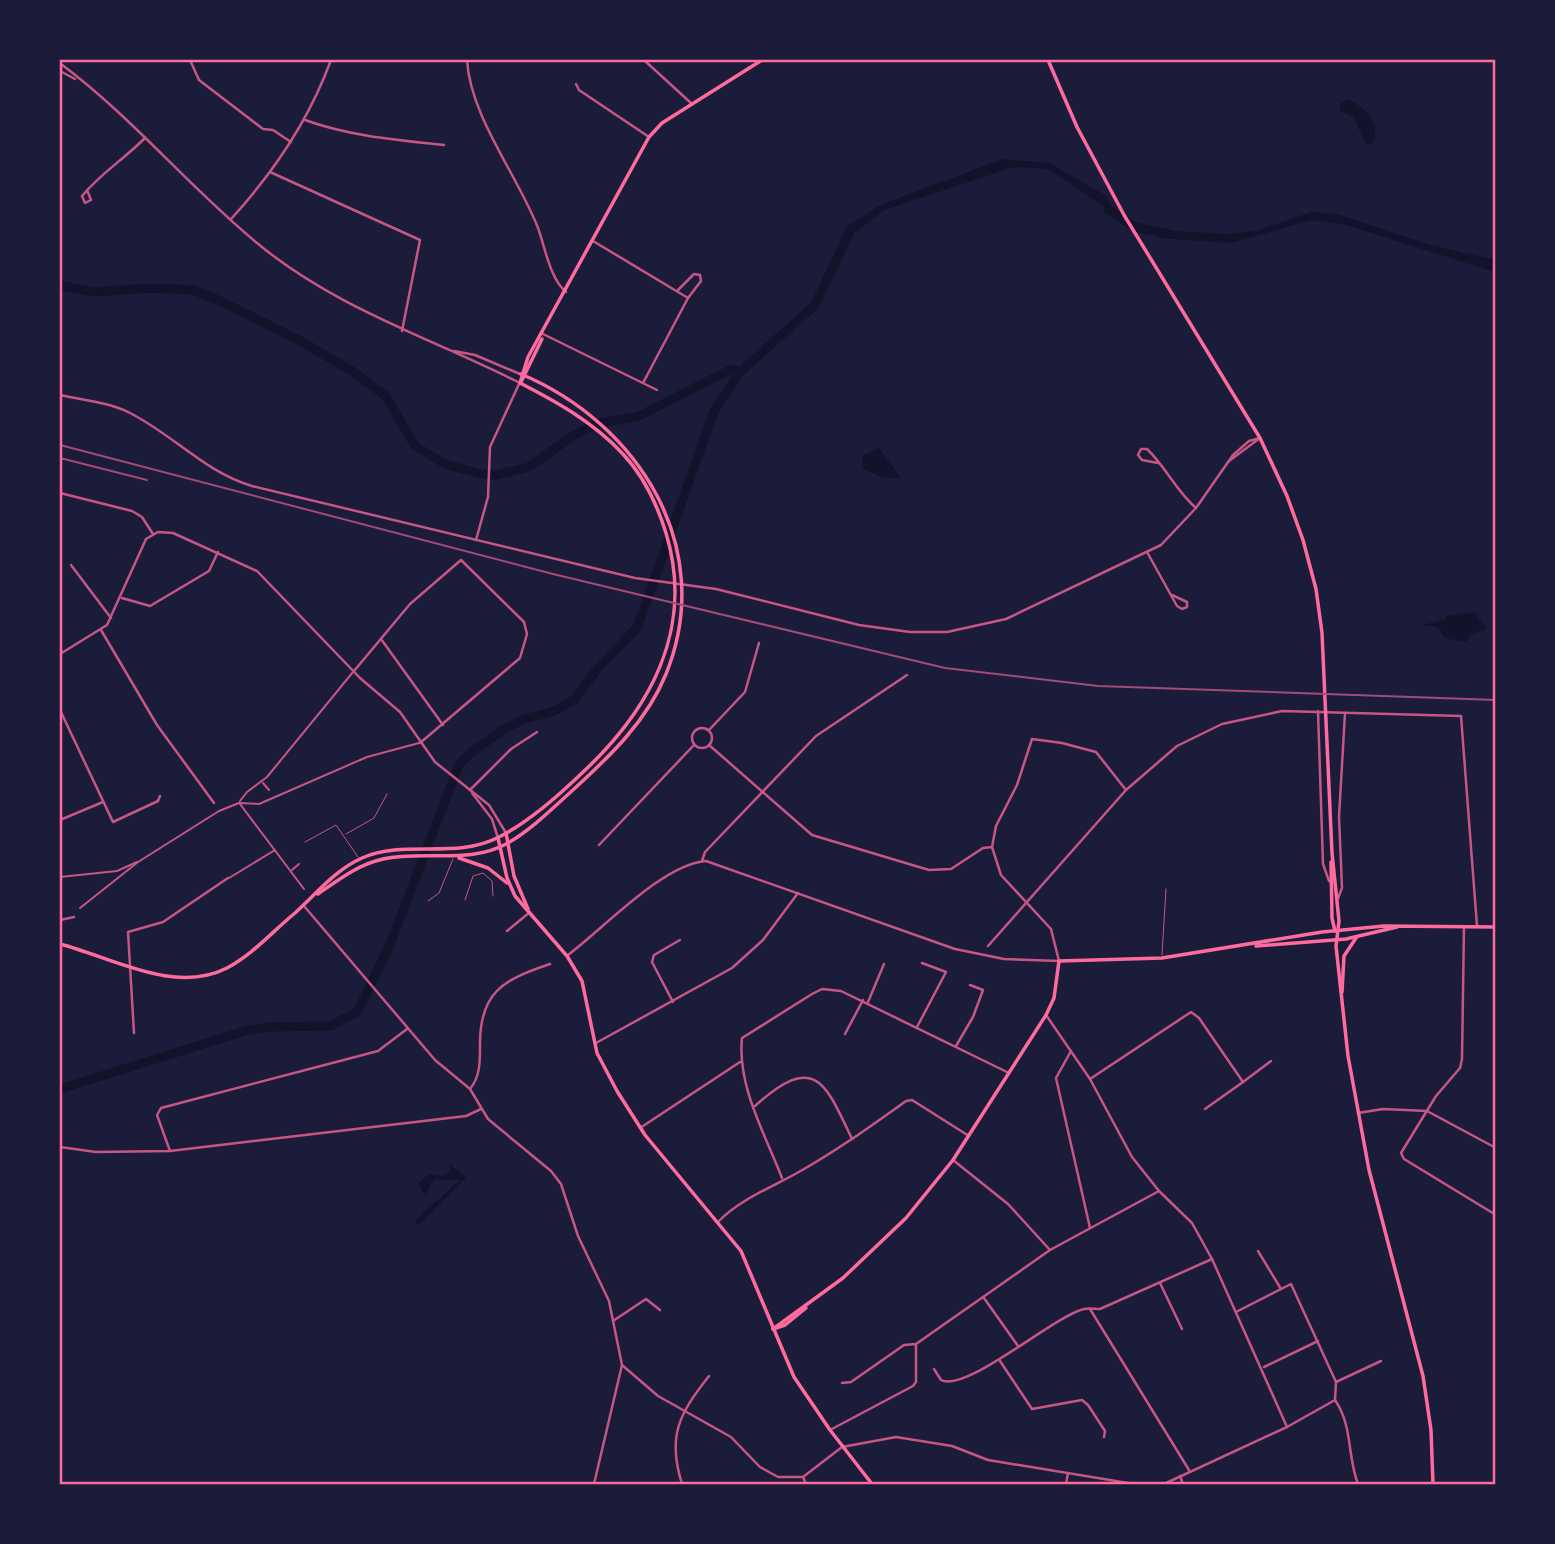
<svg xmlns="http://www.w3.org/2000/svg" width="1555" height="1544" font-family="Arial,sans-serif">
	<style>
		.water { fill: #12122b }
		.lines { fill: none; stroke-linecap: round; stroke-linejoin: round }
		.river { stroke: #12122b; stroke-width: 9 }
		.service { stroke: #c65784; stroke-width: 1 }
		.pedestrian { stroke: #c65784; stroke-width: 2 }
		.minor { stroke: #c65784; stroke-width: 2.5 }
		.tertiary { stroke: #c65784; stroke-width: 2.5 }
		.secondary { stroke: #ff6b9d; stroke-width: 3.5 }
		.primary { stroke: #ff6b9d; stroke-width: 3.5 }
		.rail { stroke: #a44b75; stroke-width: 2 }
		.neatline { fill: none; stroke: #ff6b9d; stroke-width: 2.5 }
	</style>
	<rect width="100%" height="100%" fill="#1b1b3a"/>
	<g class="water">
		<path d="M1347,99C1365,107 1383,123 1372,144L1366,145L1354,118L1340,110V104Z"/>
		<polygon points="1003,159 1049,163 1105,195 1117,216 1049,169 1014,167 884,210 856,232 849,226 880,205"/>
		<polygon points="1311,212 1337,214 1427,244 1495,260 1495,272 1343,224 1311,220 1231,243 1158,238 1158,230 1226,234 1256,231"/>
		<polygon points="879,448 901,478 884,478 863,469 862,456"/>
		<polygon points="1474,612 1487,628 1470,636 1466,642 1445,638 1438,627 1423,625 1446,619 1446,616"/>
		<polygon points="449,1164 466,1177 419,1225 415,1221 460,1180 434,1179 425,1195 418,1183 430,1174 443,1176 450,1172"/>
	</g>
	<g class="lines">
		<g class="river">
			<polyline points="1108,209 1135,227 1168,234"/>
			<polyline points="60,285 93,292 151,288 193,290 218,300 299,340 352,371 385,395 415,446 445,464 481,474 496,475 529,467 574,435 597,424 639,416 732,369 740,372"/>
			<polyline points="60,1089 245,1031 269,1027 331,1026 358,1011 391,942 458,767 469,754 506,728 524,719 552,712 574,700 596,670 637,628 714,411 740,372 815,305 851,229 860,223"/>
		</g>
		<g class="service">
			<polyline points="346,834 374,818 387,794"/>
			<polyline points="305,842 336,825 358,857"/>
			<polyline points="465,900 473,876 483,873 492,881 493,896"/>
			<polyline points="428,901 439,893 453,859"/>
			<polyline points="1162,955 1166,889"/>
		</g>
		<g class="pedestrian">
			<polyline points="263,783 269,790"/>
			<polyline points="240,801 247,792 267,777 353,672"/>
			<polyline points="240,804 304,889"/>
			<polyline points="292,870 299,864"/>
			<polyline points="60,877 117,871 137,862"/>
			<polyline points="229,878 275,850"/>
			<polyline points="80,908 138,862 219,811 239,803 259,804 367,757 419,743"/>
		</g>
		<g class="minor">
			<polyline points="190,60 199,80 263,129 273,130 291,142"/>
			<path d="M467,60C470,116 518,176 538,228C545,247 550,279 566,292"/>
			<polyline points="644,60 692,104"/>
			<polyline points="576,84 579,90 649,137"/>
			<path d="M305,120C349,136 397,140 444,145"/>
			<polyline points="270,172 420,240 402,331"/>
			<path d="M87,190L91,200L85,203L82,196C102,172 122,161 145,138"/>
			<path d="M231,219C274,172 309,120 331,60"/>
			<polyline points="593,241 688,298 643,383"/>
			<polyline points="678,290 694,274 700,275 701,281 688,298"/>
			<polyline points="543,334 657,390"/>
			<path d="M60,395C81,400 108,402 128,412C173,434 204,472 252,486L635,578L716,589L859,625L910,632H947L1006,619L1161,545L1196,508L1233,455L1249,441L1260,438"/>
			<polyline points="1229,461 1260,438"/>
			<path d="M1158,463L1142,460L1138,455L1141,449H1147C1166,467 1176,491 1196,508"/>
			<polyline points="60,493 132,511 142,517 153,534"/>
			<polyline points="476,540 488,497 490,447 519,384"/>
			<polyline points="1147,552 1177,606 1182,609 1187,607 1187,602 1172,595"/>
			<polyline points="71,565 111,618"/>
			<polyline points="122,598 150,606 209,571 218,552"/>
			<polyline points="101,630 157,725 214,803"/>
			<polyline points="381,639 443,725"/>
			<polyline points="60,654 107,625 146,539 158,532 173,533 257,571 360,678 400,712 435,762 489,805 506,833"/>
			<polyline points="354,671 410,604 461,560 524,622 527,634 520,658 420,743"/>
			<polyline points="60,710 113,822 158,801 160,796"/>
			<polyline points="1318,711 1323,864 1329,881"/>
			<circle cx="702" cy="738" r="10"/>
			<polyline points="709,730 745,692 759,643"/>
			<polyline points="709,745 812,835 929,870 951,869 983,848 992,847"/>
			<polyline points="470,790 511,749 537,732"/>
			<polyline points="472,793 492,819 498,838"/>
			<polyline points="60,820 103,802"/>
			<polyline points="599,845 694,745"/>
			<polyline points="702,861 705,852 816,736 907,675"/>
			<polyline points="1337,901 1342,888 1339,817 1345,713"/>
			<polyline points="304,906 435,1060 470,1089 488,1119 551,1171 561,1184 578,1236 609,1301 622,1365 658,1396 731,1437 760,1467 778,1477 803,1477 842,1447 896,1437 952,1446 988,1460 1134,1484"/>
			<polyline points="60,920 74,917"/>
			<polyline points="1464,926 1462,1059 1460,1068 1436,1096 1401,1153 1404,1159 1496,1215"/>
			<polyline points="507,931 530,912"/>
			<polyline points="988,946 1126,790 1177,746 1222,724 1282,711 1461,716 1477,926"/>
			<polyline points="1059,961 1051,929 1001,875 992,847 996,826 1017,785 1032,739 1062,743 1096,752 1126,790"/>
			<polyline points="673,1002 652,962 654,955 680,940"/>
			<polyline points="868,1002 884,964"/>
			<polyline points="1046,1015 1090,1079 1132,1157 1159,1191 1192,1223 1212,1259 1287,1427 1164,1484"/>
			<polyline points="917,1027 946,972 922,963"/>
			<polyline points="134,1033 128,932 163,922 228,878"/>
			<polyline points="845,1034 863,1000"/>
			<polyline points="596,1043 732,968 763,940 798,893"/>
			<polyline points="956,1046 973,1017 983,990 970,985"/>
			<polyline points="1071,1051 1056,1078 1090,1228"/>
			<polyline points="1090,1079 1191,1012 1199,1018 1243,1082 1271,1061"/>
			<path d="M470,1089C480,1077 480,1062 480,1047C479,993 502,980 550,964"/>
			<path d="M755,1106C815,1052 825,1082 852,1139"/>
			<polyline points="1205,1109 1243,1082"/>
			<polyline points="1358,1113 1383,1109 1427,1111 1496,1148"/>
			<polyline points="640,1128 740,1062"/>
			<polyline points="170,1151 157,1115 161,1108 378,1051 407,1029"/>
			<polyline points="953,1160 1008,1204 1050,1250"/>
			<path d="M782,1178C765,1134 737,1086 742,1038L812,994L822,989L841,991L1009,1073"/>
			<path d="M719,1221C739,1200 772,1187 797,1173C835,1152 871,1126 906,1101L912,1100L969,1136"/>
			<polyline points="1258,1251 1281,1289"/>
			<polyline points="1160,1283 1182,1329"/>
			<polyline points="984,1298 1018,1346"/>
			<polyline points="1090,1309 1189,1470"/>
			<polyline points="1236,1312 1291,1284 1336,1382 1335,1400 1287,1427"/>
			<polyline points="613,1321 646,1299 660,1310"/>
			<polyline points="1000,1361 1032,1409 1082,1400 1088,1405 1105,1431 1104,1437"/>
			<polyline points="1264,1367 1318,1341"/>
			<path d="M934,1369L941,1380C966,1393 1054,1316 1084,1309C1088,1308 1095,1309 1100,1309L1212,1259"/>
			<polyline points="1336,1382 1381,1361"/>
			<polyline points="842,1383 851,1382 904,1345 916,1344 1050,1250 1159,1191"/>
			<path d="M1335,1400C1353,1426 1347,1456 1358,1484"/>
			<polyline points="830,1430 913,1386 916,1382 916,1344"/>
			<polyline points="1180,1476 1183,1484"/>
			<polyline points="803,1477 806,1484"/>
			<polyline points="594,1484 622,1365"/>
			<path d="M682,1484C667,1436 679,1414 709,1376"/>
			<polyline points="1066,1484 1068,1473"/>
		</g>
		<g class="tertiary">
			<path d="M61,64C132,117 189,187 257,243C335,308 431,338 520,383"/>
			<polyline points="60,67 60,60"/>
			<polyline points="60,71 75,79"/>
			<polyline points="454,351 475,355 520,374"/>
			<path d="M568,955C603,929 663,864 706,861L955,949L1004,959L1059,961"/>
			<polyline points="60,1147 96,1152 170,1151 466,1116 481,1109"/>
		</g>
		<g class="secondary">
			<polyline points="521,382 542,339"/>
			<polyline points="520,383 528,357 649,137 662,123 762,60"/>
			<polyline points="506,833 514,876 528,909"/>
			<polyline points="498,838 507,878 515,896 567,956 582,981 597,1053 617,1091 645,1135 741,1251 794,1377 830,1430 872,1484"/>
			<polyline points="459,858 488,868 507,883"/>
			<path d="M318,894C338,880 359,864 383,859C425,850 469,865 508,843C532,829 553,808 574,789C610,756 647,721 666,674C717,548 639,424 521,374"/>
			<path d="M60,944C111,957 174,995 227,968C252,955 273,931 295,913C316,894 335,870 362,858C406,839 455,860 499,837C529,822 557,797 581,774C650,710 695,629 666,533C657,504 644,476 622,453C593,422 557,402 520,383"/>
			<polyline points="1256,946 1346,939 1397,927"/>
			<polyline points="1342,992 1344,956 1356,938"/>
			<polyline points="773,1329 843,1278 906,1218 953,1160 1046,1015 1054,998 1059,961 1162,958 1322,932 1384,926 1496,927"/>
			<polyline points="773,1329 785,1325 806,1308"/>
		</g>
		<g class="primary">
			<polyline points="1048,60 1077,127 1124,215 1260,438 1287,496 1303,540 1316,589 1322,633 1332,853 1339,921 1336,946 1348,1056 1369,1170 1423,1376 1431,1430 1433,1484"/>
			<polyline points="1331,862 1332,918 1335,931"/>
		</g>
		<g class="rail">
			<polyline points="60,445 553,574 945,668 1098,686 1496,700"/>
			<polyline points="60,458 147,480"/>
		</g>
	</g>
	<rect width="1555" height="1544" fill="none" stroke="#1b1b3a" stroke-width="122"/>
	<rect x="61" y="61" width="1433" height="1422" class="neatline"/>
</svg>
